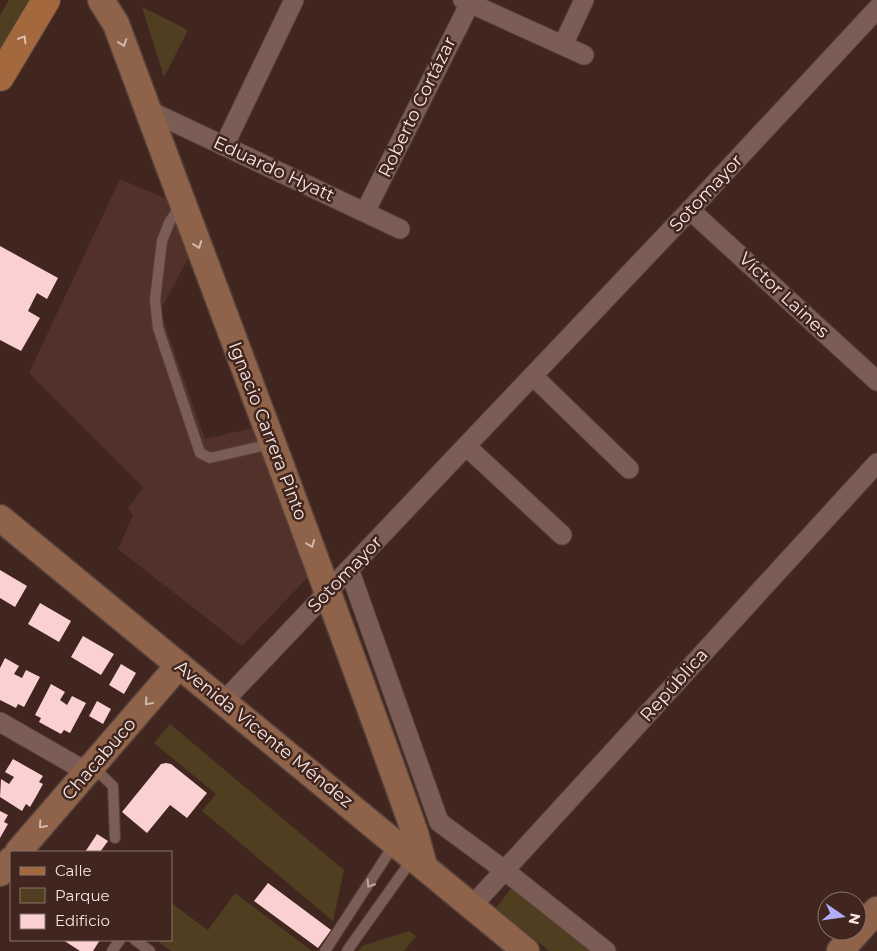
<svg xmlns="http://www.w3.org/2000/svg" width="877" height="951" font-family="Montserrat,sans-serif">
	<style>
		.built { fill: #513129 }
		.green { fill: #503e20 }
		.building { fill: #fad0d2 }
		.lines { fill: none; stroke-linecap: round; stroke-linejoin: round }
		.lane-casing { stroke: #58423c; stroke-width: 12 }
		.street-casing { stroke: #58423c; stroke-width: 21 }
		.secondary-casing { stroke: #58423c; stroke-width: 29 }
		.primary-casing { stroke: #58423c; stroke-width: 30 }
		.lane { stroke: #7b5d55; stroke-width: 10 }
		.street { stroke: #7b5d55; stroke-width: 19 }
		.secondary { stroke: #8f634a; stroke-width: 26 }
		.primary { stroke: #a3683e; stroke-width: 28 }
		.oneway { stroke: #dec0b0 }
		.oneway2 { stroke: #d3b8ac }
		.oneway3 { stroke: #c0a8a2 }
		.labels { text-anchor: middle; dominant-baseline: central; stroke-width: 5; stroke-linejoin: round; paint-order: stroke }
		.street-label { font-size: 18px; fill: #f8e5e1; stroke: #40261f }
	</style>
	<rect width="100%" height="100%" fill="#40261f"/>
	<polygon class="built" points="120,179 172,201 192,251 160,311 205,439 257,427 310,575 242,646 118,549 133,515 128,509 143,487 29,373"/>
	<g class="green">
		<polygon points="9,0 35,0 0,60 0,15"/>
		<polygon points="142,7 188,30 164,77"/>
		<polygon points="170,724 344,870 333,921 202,811 216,794 154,743"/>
		<polygon points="514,885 595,951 549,951 496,908"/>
		<polygon points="235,893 312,951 171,951 156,940 171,940 171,903 208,930"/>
		<polygon points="409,931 416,936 404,951 358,951 362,946"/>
	</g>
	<g class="building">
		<polygon points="0,246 58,278 47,299 37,293 28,311 40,318 21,351 0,340"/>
		<polygon points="0,570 27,586 15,607 0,598"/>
		<polygon points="40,603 71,621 59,642 28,624"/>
		<polygon points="83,636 114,654 101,675 71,657"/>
		<polygon points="5,658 19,666 14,674 22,678 26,670 40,677 24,707 18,704 16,708 0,700 0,668"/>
		<polygon points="121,664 136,673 124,694 109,685"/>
		<polygon points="51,684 65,692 60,700 67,705 72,696 86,703 70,733 64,730 61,734 39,722 41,718 35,715"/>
		<polygon points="97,701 111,709 103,724 89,716"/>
		<polygon points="13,759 43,776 39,782 43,784 37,795 30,807 26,804 22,811 0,797 1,779 9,784 14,777 5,772"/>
		<polygon points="166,763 171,764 207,793 187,818 170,805 147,833 122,812 161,764"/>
		<polygon points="0,811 8,815 4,822 8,824 0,838"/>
		<polygon points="97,834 108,841 100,852 85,852"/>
		<polygon points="268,883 331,930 318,948 254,901"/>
		<polygon points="63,940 100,940 93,951 80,951"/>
	</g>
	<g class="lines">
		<g class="lane-casing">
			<g id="lane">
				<polyline points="180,206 169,223 162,241 155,300 158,328 200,453 210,458 271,444"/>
				<polyline points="93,767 113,786 115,838"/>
				<polyline points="135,940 150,951"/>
				<polyline points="112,951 120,940"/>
				<polyline points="325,951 395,843"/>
				<polyline points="347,951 413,858"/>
			</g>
		</g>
		<g class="street-casing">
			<g id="street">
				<polyline points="463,0 584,55"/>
				<polyline points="563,45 584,0"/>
				<polyline points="148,110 400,229"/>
				<polyline points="224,146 294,0"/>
				<polyline points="690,210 877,381"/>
				<polyline points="365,212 470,3"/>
				<polyline points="533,376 629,469"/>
				<polyline points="466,446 562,535"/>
				<polyline points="349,569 439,822 504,870 606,951"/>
				<polyline points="224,701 690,210 877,9"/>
				<polyline points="0,722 87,772"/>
				<polyline points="472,906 877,463"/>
			</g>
		</g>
		<g class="secondary-casing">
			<g id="secondary">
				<path d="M101,0L116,24C216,294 319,562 415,833L424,866"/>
				<polyline points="0,518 526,951"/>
				<polyline points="18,852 179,665"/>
				<polyline points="0,873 11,860"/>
				<polyline points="840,951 877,910"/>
			</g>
		</g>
		<g class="primary-casing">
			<polyline id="primary" points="0,77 46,0"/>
		</g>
		<use href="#lane" class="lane"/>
		<use href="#street" class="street"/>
		<use href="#secondary" class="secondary"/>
		<use href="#primary" class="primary"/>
	</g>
	<defs><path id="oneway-chevron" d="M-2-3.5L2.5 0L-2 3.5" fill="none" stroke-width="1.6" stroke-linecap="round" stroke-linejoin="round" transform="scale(1.25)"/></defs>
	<use class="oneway" href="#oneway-chevron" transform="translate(23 39) rotate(-59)"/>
	<g class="oneway2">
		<use href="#oneway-chevron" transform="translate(123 43) rotate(70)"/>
		<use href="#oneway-chevron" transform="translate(198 245) rotate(70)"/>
		<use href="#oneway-chevron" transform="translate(311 544) rotate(69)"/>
		<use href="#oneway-chevron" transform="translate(148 702) rotate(131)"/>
		<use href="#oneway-chevron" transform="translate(42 825) rotate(131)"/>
	</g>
	<use class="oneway3" href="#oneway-chevron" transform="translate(370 884) rotate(123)"/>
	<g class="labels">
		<g class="street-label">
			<text transform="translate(417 107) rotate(-64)">Roberto Cortázar</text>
			<text transform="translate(274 169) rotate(25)">Eduardo Hyatt</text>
			<text transform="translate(706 193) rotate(-47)">Sotomayor</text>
			<text transform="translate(784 295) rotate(43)">Víctor Laines</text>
			<text transform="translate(268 431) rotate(69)">Ignacio Carrera Pinto</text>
			<text transform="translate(345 574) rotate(-46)">Sotomayor</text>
			<text transform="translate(674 685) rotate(-48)">República</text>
			<text transform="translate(264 734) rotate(39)">Avenida Vicente Méndez</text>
			<text transform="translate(99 759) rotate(-49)">Chacabuco</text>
		</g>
	</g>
	<rect x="10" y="851" width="162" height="90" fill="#40261f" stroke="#8a726d"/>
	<rect x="20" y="867" width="25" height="8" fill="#a3683e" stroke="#8a726d"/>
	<text x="55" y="876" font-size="15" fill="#f8e5e1">Calle</text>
	<rect x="20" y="888" width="25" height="15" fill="#503e20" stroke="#8a726d"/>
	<text x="55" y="901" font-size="15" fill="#f8e5e1">Parque</text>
	<rect x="20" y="914" width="25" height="15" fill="#fad0d2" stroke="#8a726d"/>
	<text x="55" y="926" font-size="15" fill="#f8e5e1">Edificio</text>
	<g transform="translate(842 916) rotate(103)"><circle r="24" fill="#40261f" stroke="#8a726d"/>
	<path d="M0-4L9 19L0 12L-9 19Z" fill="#b3adf9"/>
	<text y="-8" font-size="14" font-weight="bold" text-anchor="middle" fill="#f8e5e1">N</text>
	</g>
</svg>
